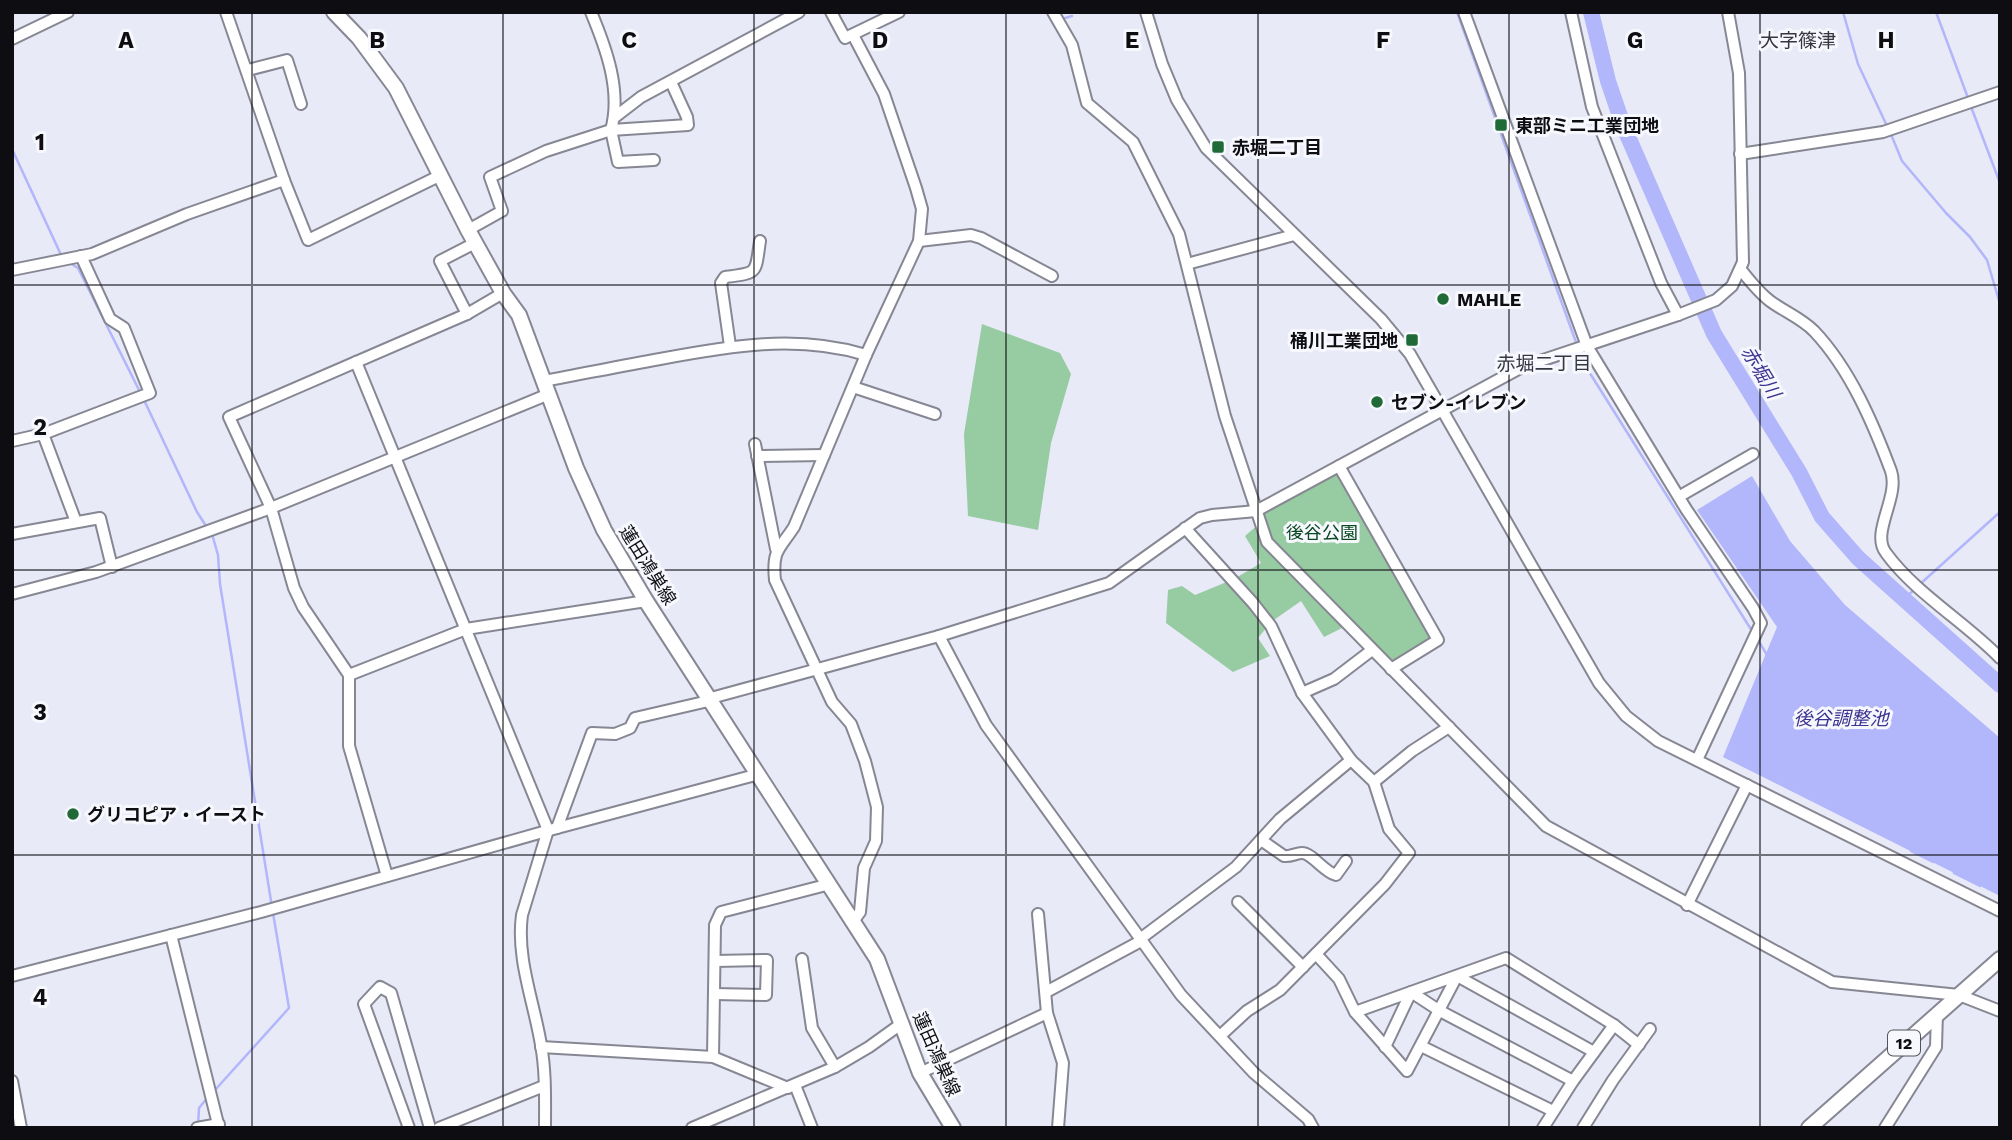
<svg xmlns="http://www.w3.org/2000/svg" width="2012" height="1140" font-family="'Work Sans','Noto Sans JP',sans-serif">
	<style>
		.green { fill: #97cba1 }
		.water { fill: #b2b6fa }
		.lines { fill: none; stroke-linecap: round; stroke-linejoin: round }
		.stream { stroke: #b2b6fa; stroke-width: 2.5 }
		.river { stroke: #b2b6fa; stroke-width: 16 }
		.minor-casing { stroke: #868793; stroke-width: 14 }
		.major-casing { stroke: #868793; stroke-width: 18 }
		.minor { stroke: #fff; stroke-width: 10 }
		.major { stroke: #fff; stroke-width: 14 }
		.grid { fill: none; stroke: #0d0d12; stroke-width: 2; stroke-opacity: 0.55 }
		.poi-dot { fill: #206a38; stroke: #f7f8fd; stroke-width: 2.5 }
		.labels { text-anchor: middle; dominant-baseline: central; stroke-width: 6; stroke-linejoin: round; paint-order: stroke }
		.shield { fill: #f7f8fd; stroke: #535458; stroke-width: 2 }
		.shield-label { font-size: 16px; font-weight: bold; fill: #0d0d12 }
		.poi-label { font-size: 18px; font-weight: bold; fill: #0d0d12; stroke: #f7f8fd; text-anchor: start }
		.park-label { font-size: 18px; fill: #094821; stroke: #f7f8fd }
		.street-label { font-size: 18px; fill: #0d0d12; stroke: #f7f8fd }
		.neighbourhood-label { font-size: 19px; fill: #353640; stroke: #f7f8fd }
		.water-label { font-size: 19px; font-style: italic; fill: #3d3392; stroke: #f7f8fd }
		.grid-label { font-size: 23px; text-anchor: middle; font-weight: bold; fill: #0d0d12; stroke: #f7f8fd; stroke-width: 6; stroke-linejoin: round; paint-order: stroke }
	</style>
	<rect width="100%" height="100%" fill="#e8eaf8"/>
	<g class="green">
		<polygon points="982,324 1060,353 1071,374 1051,443 1038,530 968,516 964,434"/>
		<polygon points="1339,466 1438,640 1391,669 1348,625 1324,637 1301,601 1271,622 1258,638 1270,656 1233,672 1166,623 1168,590 1182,586 1195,595 1234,579 1261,563 1245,536 1260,523 1256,511"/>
	</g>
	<polygon class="water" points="1752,476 1790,541 1845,605 2000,738 2000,896 1723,757 1777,627 1697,510"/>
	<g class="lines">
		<g class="stream">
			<polyline points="1457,12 1577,345"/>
			<polyline points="1843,12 1858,64 1887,126"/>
			<polyline points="1936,12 1968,98"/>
			<polyline points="1062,19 1072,16"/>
			<polyline points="1970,104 2000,183"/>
			<polyline points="1890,132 1902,161 1946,213 1970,237 1987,260 2000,304"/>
			<polyline points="12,149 62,257"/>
			<polyline points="70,263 78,268 141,394"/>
			<polyline points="1580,351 1586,367 1752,631"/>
			<polyline points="144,400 197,512 208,529"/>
			<polyline points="212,534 218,555 220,584 272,907"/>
			<polyline points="1919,585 2000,512"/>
			<polyline points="1903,600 1915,589"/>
			<polyline points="1758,640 1767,655"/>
			<polyline points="1911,851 1933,862"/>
			<polyline points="1954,873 1980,886"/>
			<polyline points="215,1090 289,1008 273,913"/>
			<polyline points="198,1126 199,1108 208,1097"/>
		</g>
		<polyline class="river" points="1591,12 1608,81 1623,125 1714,334 1799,472 1822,517 1858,558 2000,685"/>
		<g class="minor-casing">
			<g id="minor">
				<polyline points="226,12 284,180"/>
				<polyline points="831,12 845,38 899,12"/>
				<polyline points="1053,12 1072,45 1087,103 1133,142 1179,234 1225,416 1267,542 1546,826 1832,982 1959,995 2000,1011"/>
				<polyline points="1146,12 1162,64 1177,100 1206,148 1381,319 1410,354 1599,683 1626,716 1658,741 2000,911"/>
				<polyline points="1464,12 1587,346 1686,509 1753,608 1761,623 1697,760"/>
				<polyline points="1571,12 1592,107 1661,283 1678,315"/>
				<polyline points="12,39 68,12"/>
				<polyline points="248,70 287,60 301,104"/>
				<polyline points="615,117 641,97 799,12"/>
				<polyline points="1740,154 1883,132 2000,92"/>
				<polyline points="654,160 618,162 611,130 688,125 687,117 671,82"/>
				<path d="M468,230L502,211L490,177L546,151L611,130C622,91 606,48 591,12"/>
				<polyline points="919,241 971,235 981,238 1052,276"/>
				<polyline points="1187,264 1294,235"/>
				<polyline points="12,270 92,254 187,214 284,180 308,240 439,176"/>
				<path d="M1741,270C1750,281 1759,293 1770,301C1785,312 1801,318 1814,331C1850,369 1873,423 1891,471C1900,497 1870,533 1886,553C1915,593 1965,622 2000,658"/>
				<polyline points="467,314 440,261 475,243"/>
				<path d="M730,346L721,283L725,277C759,273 755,274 760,241"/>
				<path d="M356,362L548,830L522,915C516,958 534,1002 541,1045C546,1072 545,1100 545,1128"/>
				<path d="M544,381C582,374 621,366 660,359C729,346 797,334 866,355"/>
				<polyline points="853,387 935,414"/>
				<polyline points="43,434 76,522"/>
				<polyline points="12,441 43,434 150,393 124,328 110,319 81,256"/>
				<polyline points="755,444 776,549"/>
				<polyline points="757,456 824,455"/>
				<polyline points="1339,466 1438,640 1391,669"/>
				<polyline points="1680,496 1753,454"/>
				<polyline points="1185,528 1253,603 1271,626 1302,693 1334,679 1372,650"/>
				<polyline points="12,534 100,518 112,567"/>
				<polyline points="12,594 96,572 271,508 549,394"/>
				<polyline points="939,636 986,725 1181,995 1254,1073 1308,1119 1313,1128"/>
				<polyline points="349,675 466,629 646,601"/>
				<polyline points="1302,693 1351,760 1374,782 1412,751 1449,727"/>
				<polyline points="557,828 592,733 615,734 630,728 635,718 704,702 711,698 939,636 1109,583 1200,518 1212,515 1256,511 1522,367 1678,315 1716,300 1732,286 1743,262 1739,73 1728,12"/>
				<path d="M1261,840L1284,856C1291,857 1296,853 1302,853C1312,853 1324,872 1336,875L1346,861"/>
				<polyline points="387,876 349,746 349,675 303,607 294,588 271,508 229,417 467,314 503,293"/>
				<polyline points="1238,902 1303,967"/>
				<polyline points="1687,905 1747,785"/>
				<polyline points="1038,914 1047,1013 1063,1063 1058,1128"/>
				<path d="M852,923L860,912L864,868L876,841L877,807L865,761L851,724L832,702L775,580C772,550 779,550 794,527L866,355L919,241L922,209L916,188L884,94L853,35"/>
				<polyline points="171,935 219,1128"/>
				<polyline points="1140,939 1236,867 1280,819 1351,760"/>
				<polyline points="1316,954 1339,979 1355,1012"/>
				<polyline points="802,959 812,1028 835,1067"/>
				<polyline points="12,976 261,912 557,828 759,774"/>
				<polyline points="1457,976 1407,1071 1355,1012 1506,958 1614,1025 1639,1045"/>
				<polyline points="1457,976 1594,1052"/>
				<polyline points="1046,992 1141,941"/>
				<polyline points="714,994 766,995 767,960 715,961"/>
				<polyline points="1221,1035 1247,1011 1280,990 1385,884 1409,853 1389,829 1374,782"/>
				<polyline points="1421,1046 1553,1111"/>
				<polyline points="541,1047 713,1057 788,1088"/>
				<polyline points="1385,1047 1411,992 1440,1011 1573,1081"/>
				<polyline points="713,1057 715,925 721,912 830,884"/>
				<polyline points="920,1073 1047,1013"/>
				<polyline points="12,1081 21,1128"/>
				<polyline points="795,1085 812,1128"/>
				<polyline points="197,1128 219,1124"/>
				<polyline points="409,1128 364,1004 380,987 391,993 430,1128"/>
				<polyline points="439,1128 544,1086"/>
				<polyline points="692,1128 835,1067 869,1047 901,1024"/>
				<polyline points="1543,1128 1573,1081 1614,1025"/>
				<polyline points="1583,1128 1613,1080 1650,1029"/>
				<polyline points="1885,1128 1936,1047 1937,1013"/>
			</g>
		</g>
		<g class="major-casing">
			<g id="major">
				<polyline points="334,12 359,38 396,88 468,230 503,293 519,315 576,468 604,530 646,601 877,959 920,1073 953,1128"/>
				<polyline points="1809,1128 2000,959"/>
			</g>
		</g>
		<use href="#minor" class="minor"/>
		<use href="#major" class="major"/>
	</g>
	<path class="grid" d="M252,12V1128M503,12V1128M754,12V1128M1006,12V1128M1258,12V1128M1509,12V1128M1760,12V1128M12,285H2000M12,570H2000M12,855H2000"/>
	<g class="poi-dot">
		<rect x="1494" y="118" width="14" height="14" rx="3.5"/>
		<rect x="1211" y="140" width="14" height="14" rx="3.5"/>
		<circle cx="1443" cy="299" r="7"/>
		<rect x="1405" y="333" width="14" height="14" rx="3.5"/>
		<circle cx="1377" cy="402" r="7"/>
		<circle cx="73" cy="814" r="7"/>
	</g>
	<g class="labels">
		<rect class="shield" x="1888" y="1030.5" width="32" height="25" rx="5"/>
		<g class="shield-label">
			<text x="1904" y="1043">12</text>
		</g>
		<g class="poi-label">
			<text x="1515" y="125">東部ミニ工業団地</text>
			<text x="1232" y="147">赤堀二丁目</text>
			<text x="1457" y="299">MAHLE</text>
			<text x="1398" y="340" text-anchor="end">桶川工業団地</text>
			<text x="1391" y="402">セブン-イレブン</text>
			<text x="87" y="814">グリコピア・イースト</text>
		</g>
		<g class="park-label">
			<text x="1322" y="532">後谷公園</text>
		</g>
		<g class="street-label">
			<text transform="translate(648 565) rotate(58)">蓮田鴻巣線</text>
			<text transform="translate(937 1054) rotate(66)">蓮田鴻巣線</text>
		</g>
		<g class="neighbourhood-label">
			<text x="1798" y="40">大字篠津</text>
			<text x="1544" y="363">赤堀二丁目</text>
		</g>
		<g class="water-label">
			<text transform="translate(1761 372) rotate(59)">赤堀川</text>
			<text x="1841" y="718">後谷調整池</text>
		</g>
	</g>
	<g class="grid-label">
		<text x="126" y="48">A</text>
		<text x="377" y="48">B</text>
		<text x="629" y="48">C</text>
		<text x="880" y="48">D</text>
		<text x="1132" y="48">E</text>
		<text x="1383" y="48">F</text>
		<text x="1635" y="48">G</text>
		<text x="1886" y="48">H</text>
		<text x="40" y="150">1</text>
		<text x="40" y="435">2</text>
		<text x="40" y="720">3</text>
		<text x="40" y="1005">4</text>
	</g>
	<rect width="2012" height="1140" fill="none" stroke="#0d0d12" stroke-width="28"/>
</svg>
